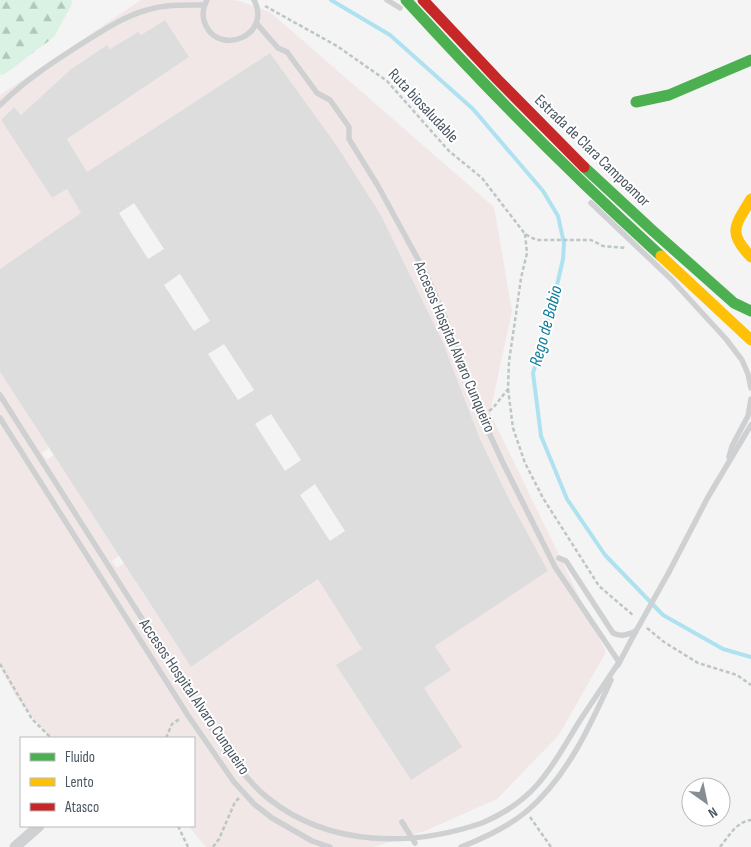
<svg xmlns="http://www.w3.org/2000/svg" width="751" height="847" font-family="'Sofia Sans Condensed',sans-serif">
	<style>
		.medical { fill: #f1e7e6 }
		.forest { fill: url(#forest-firs) }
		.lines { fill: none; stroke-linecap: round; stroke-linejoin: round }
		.stream { stroke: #aee2f0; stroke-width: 4 }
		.building { fill: #ddddde; fill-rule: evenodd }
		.path { stroke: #bcc7c4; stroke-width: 2.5; stroke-dasharray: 4 2.5; stroke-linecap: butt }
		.lane { stroke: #ced0d2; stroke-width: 5.5 }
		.street { stroke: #ced0d2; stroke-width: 11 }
		.fast { stroke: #4caf50; stroke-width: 11 }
		.slow { stroke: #ffc107; stroke-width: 11 }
		.jam { stroke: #c62828; stroke-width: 11 }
		.lane-bridge { stroke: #ced0d2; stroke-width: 5.5 }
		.labels { text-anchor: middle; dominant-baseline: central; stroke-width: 4; stroke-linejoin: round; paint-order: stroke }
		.street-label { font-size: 16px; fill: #4a5661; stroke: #fff }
		.water-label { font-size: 18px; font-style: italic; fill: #0c7c9b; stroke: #fff }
	</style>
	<defs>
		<pattern id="forest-firs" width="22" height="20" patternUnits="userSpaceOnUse" patternTransform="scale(1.25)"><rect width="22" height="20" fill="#d9f2e3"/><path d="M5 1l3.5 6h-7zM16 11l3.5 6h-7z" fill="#b2c7bb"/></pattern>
	</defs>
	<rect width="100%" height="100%" fill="#f4f4f4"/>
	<polygon class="medical" points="141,0 231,0 240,1 270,12 494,207 512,311 490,413 606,652 559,735 497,799 425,831 373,847 206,847 188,826 194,826 194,738 50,738 17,698 0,667 0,372 49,448 42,453 47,460 54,455 119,556 112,561 117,568 124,563 183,552 136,583 191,667 309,586 316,575 362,649 337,666 411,780 424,688 451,670 435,646 548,571 510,501 480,439 444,345 381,215 337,146 270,53 87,172 67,139 189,57 165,20 141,35 138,32 110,49 107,45 71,69 21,115 14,107 1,120 52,198 67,189 90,226 0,269 0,95"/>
	<polygon class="forest" points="0,0 72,0 71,6 54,37 5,74 0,75"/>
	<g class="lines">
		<polyline class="stream" points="331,0 390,35 473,109 543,191 558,216 564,243 563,259 552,307 533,373 541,436 567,499 605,555 663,615 723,649 751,657"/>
	</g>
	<path class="building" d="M165,20L189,57L67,139L87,172L270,53L337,146L381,215L444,345L480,439L510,501L548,571L435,646L451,670L424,688L462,747L411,780L336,665L362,649L318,579L191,667L0,372V269L81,213L67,189L52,198L1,120L14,107L21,115L71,69L107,45L110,49L138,32L141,35ZM134,203L164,249L148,259L119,213ZM180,274L210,321L194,331L164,285ZM224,344L254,390L238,400L208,354ZM271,414L301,460L285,471L255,424ZM315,484L345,531L330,541L300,495Z"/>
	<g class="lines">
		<g class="path">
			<polyline points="265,6 337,46 387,81 449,151 482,178 525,234 536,240 591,240 603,246 626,248"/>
			<polyline points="508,389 513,428 525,463 543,498 599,586 634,616"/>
			<polyline points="489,411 493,408 508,389 509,361 516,314 521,278 527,253 525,234"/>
			<polyline points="647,628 664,642 698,663 737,675 751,685"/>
			<polyline points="0,664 32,719 51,738"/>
			<polyline points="166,738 172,724 181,718"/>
			<polyline points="530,817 551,847"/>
			<polyline points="178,826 188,847"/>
			<polyline points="213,847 219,839 235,802 239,798"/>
			<path d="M720,847C729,836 736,822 751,820"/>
		</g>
		<g class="lane">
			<path d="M207,0C202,9 202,18 206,26C221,56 272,35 254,0"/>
			<polyline points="387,0 400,8"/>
			<polyline points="257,24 278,48 287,52 317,93 330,100 349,127 349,139 378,186 426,274 444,315 479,411 503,463 555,567 619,662"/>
			<path d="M0,105C25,80 56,60 86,41C105,29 125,16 147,10C166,4 184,5 204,5"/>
			<polyline points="591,203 671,279 726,339 742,360 748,374 751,388"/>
			<path d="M0,395L198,707C219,739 239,775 269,799C330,847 412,847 482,823C503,814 522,802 537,785C554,766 566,743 579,722C592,702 606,682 619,662"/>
			<polyline points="0,418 187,714 234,782 254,804 272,818 312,841 330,847"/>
			<polyline points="729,457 732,446 748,416 751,399"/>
			<path d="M559,558L566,561L613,633C621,637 627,635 636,631"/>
			<polyline points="669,572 708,497 751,425"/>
			<polyline points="618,665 636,631"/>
			<polyline points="402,822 415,843"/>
			<path d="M461,847C484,838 508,827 527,811C567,777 590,726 611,680"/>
		</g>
		<polyline class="street" points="15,847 39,826"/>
		<g class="fast">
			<path d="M406,0C487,89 572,175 661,256"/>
			<polyline points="636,102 669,95 751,60"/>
			<polyline points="584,167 653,231 734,303 751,311"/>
		</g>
		<g class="slow">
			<path d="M751,199C735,226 727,232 751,257"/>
			<polyline points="661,256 751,340"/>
		</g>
		<polyline class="jam" points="423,0 497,79 584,167"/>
		<polyline class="lane-bridge" points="636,631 669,572"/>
	</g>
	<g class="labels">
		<g class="street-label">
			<text transform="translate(423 106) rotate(47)">Ruta biosaludable</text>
			<text transform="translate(592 151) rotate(44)">Estrada de Clara Campoamor</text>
			<text transform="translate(454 347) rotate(67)">Accesos Hospital Alvaro Cunqueiro</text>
			<text transform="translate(194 697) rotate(56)">Accesos Hospital Alvaro Cunqueiro</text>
		</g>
		<g class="water-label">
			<text transform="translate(546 326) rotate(-75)">Rego de Babio</text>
		</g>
	</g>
	<rect x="20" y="737" width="175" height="90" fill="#ffffff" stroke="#b7bbc0"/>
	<rect x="30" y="753" width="25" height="8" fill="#4caf50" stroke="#b7bbc0"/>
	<text x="65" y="762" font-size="15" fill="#4a5661">Fluido</text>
	<rect x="30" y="778" width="25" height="8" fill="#ffc107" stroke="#b7bbc0"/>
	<text x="65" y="787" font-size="15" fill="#4a5661">Lento</text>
	<rect x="30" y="803" width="25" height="8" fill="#c62828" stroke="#b7bbc0"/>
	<text x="65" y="812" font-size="15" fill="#4a5661">Atasco</text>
	<g transform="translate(706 802) rotate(147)"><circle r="24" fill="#ffffff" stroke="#b7bbc0"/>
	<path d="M0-4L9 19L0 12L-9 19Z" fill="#868d94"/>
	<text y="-8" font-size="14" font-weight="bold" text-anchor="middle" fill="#4a5661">N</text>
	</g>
</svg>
